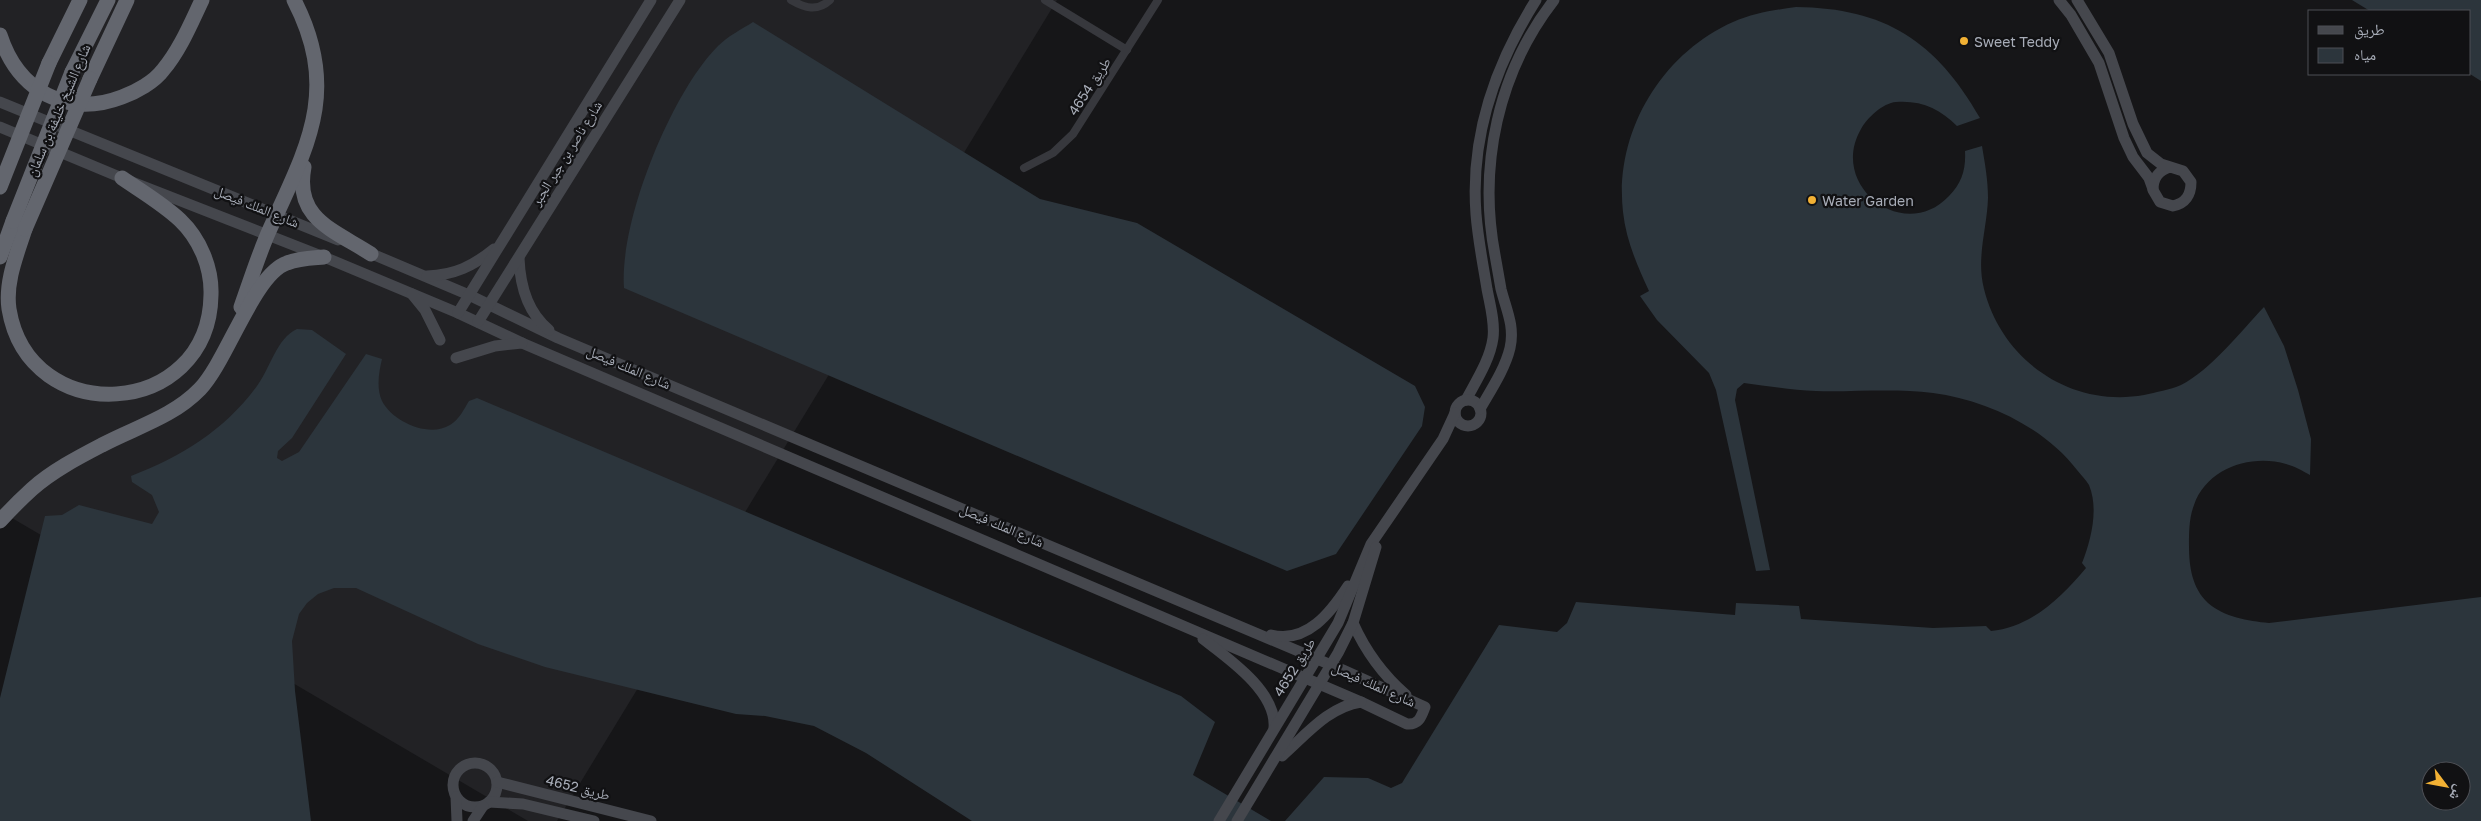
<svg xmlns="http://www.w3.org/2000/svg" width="2481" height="821" font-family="'Golos Text','Noto Naskh Arabic',sans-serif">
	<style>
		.built { fill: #222225 }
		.water { fill: #2c353c; fill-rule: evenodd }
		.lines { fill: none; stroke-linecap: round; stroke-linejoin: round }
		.street { stroke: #37383d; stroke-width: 8 }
		.secondary { stroke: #45474d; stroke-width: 11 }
		.highway { stroke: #63666e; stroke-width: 15 }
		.highway-bridge { stroke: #63666e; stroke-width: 15 }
		.poi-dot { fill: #f2b134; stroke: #111113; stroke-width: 2 }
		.labels { text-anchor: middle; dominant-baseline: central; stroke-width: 4.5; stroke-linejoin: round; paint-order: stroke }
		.poi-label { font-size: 14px; fill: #a8adb8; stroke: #111113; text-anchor: start }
		.street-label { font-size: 14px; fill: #a8adb8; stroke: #111113 }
	</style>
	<rect width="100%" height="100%" fill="#161618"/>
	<polygon class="built" points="0,0 1057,0 557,821 528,821 0,511"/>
	<g class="water">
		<polygon points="2352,0 2481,0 2481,81 2470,74 2470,11 2370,11"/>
		<path d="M1796,7C1885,8 1936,41 1980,118L1957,126C1940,109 1921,100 1896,102C1883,103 1867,118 1861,129C1828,186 1904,244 1949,196C1962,183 1966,169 1965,151L1982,146C1985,164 1988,180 1988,198C1987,229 1976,258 1984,289C2002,361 2071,408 2144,395C2156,392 2170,390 2181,385C2211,370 2240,332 2264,307L2284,346L2298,390L2311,439L2310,475C2303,471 2294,466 2286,464C2251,454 2207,468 2194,505C2189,518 2189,532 2189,546C2189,566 2192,588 2208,603C2224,617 2248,621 2269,623L2481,597V821H1285L1324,777L1368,778L1391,788L1402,783L1499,625L1557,632L1567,623L1576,602L1735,615L1736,603L1799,606L1801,619L1933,628L1986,626L1991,631C2030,628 2062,597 2086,568L2082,563C2091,540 2099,509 2089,485C2086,480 2081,475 2077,470C2044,427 1986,400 1933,393C1895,388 1855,392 1816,391C1792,390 1768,386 1744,383L1737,389L1735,400L1770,570L1756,571L1716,390L1709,373L1657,320L1640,296L1649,291C1637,265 1626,240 1623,212C1614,133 1661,54 1733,22C1754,13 1774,10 1796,7ZM2431,771H2461V801H2431Z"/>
		<path d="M753,22L1040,199L1137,223L1415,386L1425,407L1422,426L1336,554L1287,571L624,288C619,222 671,93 718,46C728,36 742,29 753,22Z"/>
		<path d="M297,329L312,330L346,354L292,438L278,451L277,458L282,461L299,452L366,354L382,359C379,372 376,388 382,401C393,422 429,438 450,425C459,420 464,409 469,401L477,398L1181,696L1215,722L1193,775L1271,821H972L866,753L814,726L765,716L736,714L545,667L478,644L356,588H334L318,594L307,603L299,614L292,641L295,691L311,821H0V698L45,516L62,515L79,505L152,524L159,512L152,495L132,482L131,476C181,457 225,430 257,386C271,367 276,339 297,329Z"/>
	</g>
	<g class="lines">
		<g class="street">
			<path d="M791,0C805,8 817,12 830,0"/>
			<polyline points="1045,0 1127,50"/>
			<polyline points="1024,168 1053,153 1073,134 1158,0"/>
		</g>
		<g class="secondary">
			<polyline points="2059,0 2071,15 2099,63 2124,138 2133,157 2149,178 2153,189"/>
			<path d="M2077,0L2109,53L2133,124L2147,153L2161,164L2183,171L2191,182C2191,195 2186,203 2173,206L2160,202L2153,190C2153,178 2158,171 2170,167"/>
			<polyline points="0,102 338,240"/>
			<path d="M0,127L122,178L324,257L458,313L522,343L1361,702L1407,724C1419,725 1421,717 1425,707L1343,670L558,338L469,295L365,251"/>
			<path d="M519,258C520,285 527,312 549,330"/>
			<path d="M427,276C455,275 473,266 494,249"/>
			<polyline points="412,294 425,310 440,340"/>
			<polyline points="458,313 651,0"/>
			<polyline points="478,322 680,0"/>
			<polyline points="456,358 495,346 522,343"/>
			<path d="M1466,400C1476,381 1490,360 1493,338C1495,322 1490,305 1487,289C1483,264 1478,240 1476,214C1470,136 1495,65 1536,0"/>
			<circle cx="1468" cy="413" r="13"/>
			<path d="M1480,409C1491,390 1505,369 1510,348C1515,326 1506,309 1501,289C1499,278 1497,266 1495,255C1478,166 1498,72 1554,0"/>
			<path d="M1353,623C1365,650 1383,675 1406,695"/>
			<path d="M1271,635C1307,644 1331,612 1348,586"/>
			<path d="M1203,639C1229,659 1277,692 1274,728"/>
			<path d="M1282,756C1306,735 1328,707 1361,702"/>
			<circle cx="475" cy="785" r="22"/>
			<polyline points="497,782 651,821"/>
			<polyline points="456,797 457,821"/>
			<polyline points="489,802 523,804 594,821"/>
			<polyline points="473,821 483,806"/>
			<polyline points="1219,821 1338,623 1371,544 1443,439 1455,413"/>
			<polyline points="1237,821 1338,653 1353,623 1376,547"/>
		</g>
		<g class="highway">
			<path d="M0,35C18,91 67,118 122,97C136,92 154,82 163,70C180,50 191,23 202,0"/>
			<polyline points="49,63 80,0"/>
			<polyline points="72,72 108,0"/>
			<polyline points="90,79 127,0"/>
			<path d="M304,167C294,219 334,230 371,254"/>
			<path d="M25,229C17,254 5,282 9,309C29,430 209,419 211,295C212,268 200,239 180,220C163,204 141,191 122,178"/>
			<polyline points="0,257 13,221"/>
			<path d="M241,307C250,282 258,256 269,231C307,147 341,91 294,0"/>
			<path d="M0,521C10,510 21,499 32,489C52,471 79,457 102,445C136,427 173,417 200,389C227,361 254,274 287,263C299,258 312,258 324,257"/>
		</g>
		<g class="highway-bridge">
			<polyline points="0,187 49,63"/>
			<polyline points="13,221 72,72"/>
			<polyline points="25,229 90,79"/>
		</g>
	</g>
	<g class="poi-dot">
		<circle cx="1964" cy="41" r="5"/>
		<circle cx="1812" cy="200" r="5"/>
	</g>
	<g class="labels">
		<g class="poi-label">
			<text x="1974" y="41">Sweet Teddy</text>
			<text x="1822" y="200">Water Garden</text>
		</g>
		<g class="street-label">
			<text transform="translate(1089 86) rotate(-57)">طريق 4654</text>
			<text transform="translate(58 110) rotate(-67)">شارع الشيخ خليفة بن سلمان</text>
			<text transform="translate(566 153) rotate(-58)">شارع ناصر بن جبر الجبر</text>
			<text transform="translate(257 206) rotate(22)">شارع الملك فيصل</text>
			<text transform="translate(629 367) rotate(23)">شارع الملك فيصل</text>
			<text transform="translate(1002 525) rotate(23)">شارع الملك فيصل</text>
			<text transform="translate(1294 667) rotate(-58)">طريق 4652</text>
			<text transform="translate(1374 684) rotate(24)">شارع الملك فيصل</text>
			<text transform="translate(578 787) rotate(14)">طريق 4652</text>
		</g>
	</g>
	<rect x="2308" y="10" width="162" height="65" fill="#111113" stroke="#4d4f55"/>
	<rect x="2318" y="26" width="25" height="8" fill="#45474d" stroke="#4d4f55"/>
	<text x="2354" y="35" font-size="15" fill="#a8adb8">طريق</text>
	<rect x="2318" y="48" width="25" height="15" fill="#2c353c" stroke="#4d4f55"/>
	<text x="2354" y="60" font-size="15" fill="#a8adb8">مياه</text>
	<g transform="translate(2446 786) rotate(122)"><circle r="24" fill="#111113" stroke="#4d4f55"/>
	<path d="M0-4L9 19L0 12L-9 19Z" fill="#f2b134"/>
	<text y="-8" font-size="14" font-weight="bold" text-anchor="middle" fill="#a8adb8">ش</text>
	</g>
</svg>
